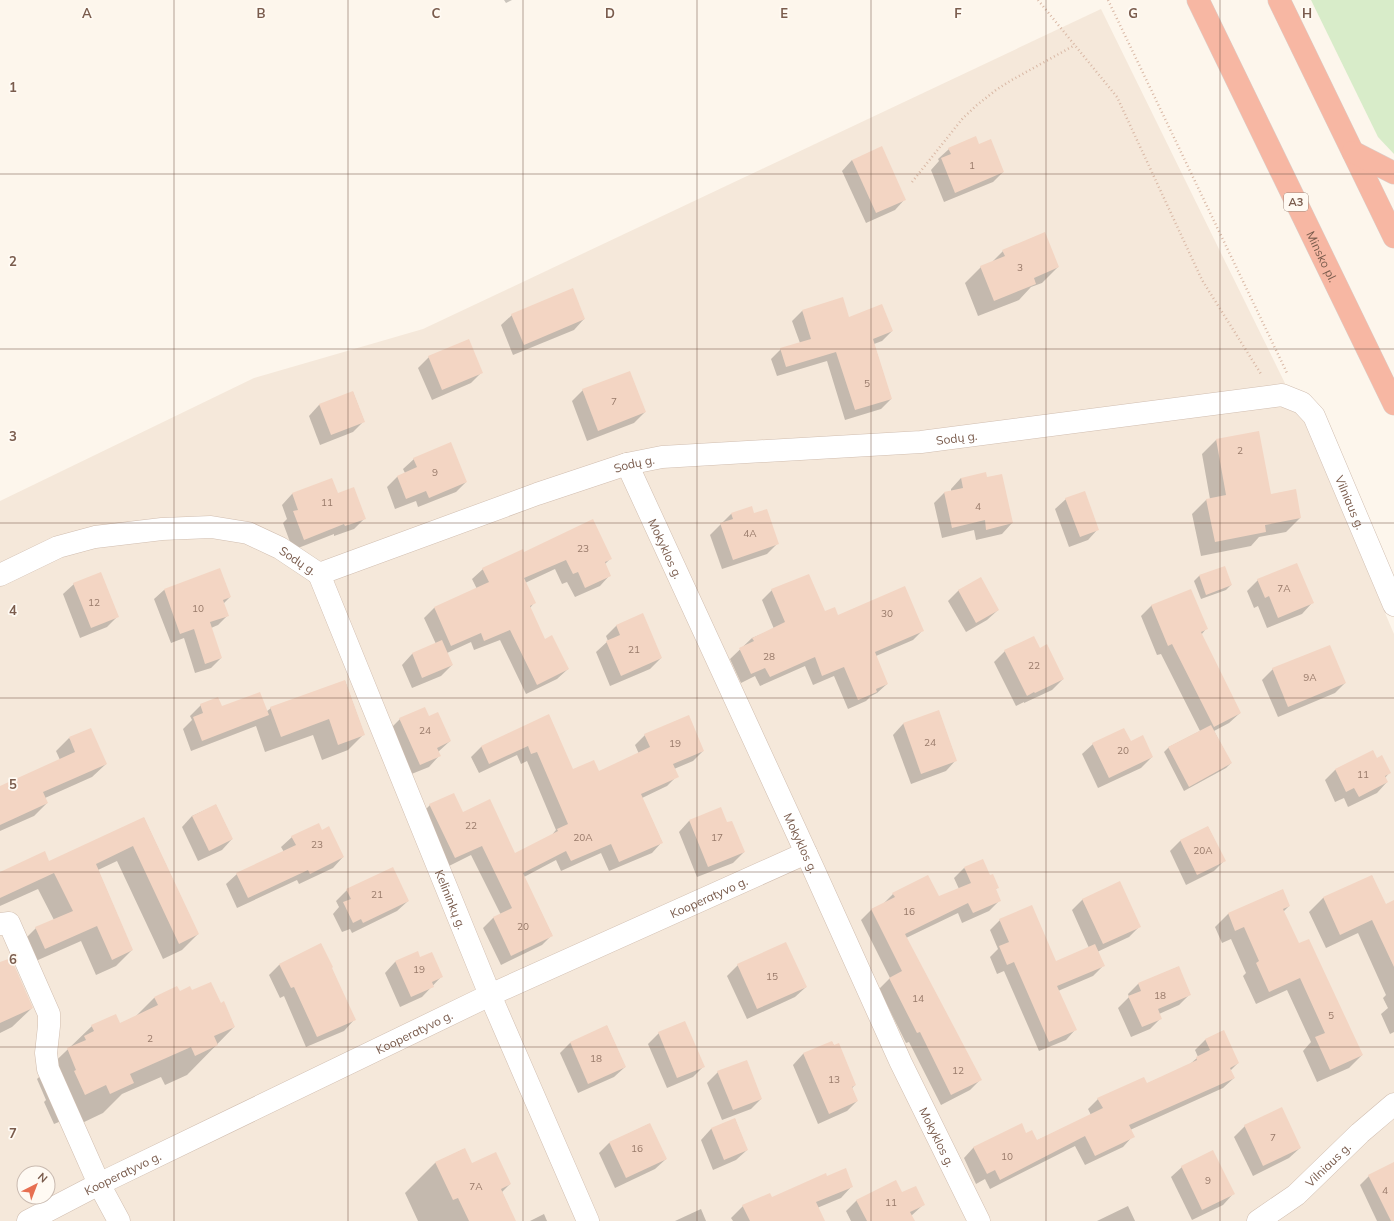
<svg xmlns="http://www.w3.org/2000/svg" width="1394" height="1221" font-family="Mulish,sans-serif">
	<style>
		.residential { fill: #f5e8da; fill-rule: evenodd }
		.green { fill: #d8ecc9 }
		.shadow { fill: #0003 }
		.building { fill: #f3d5c3 }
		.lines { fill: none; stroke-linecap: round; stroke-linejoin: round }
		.minor-casing { stroke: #d1beb0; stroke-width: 23 }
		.highway-casing { stroke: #dad1cd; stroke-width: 23 }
		.path { stroke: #d9b8a5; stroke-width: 2.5; stroke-dasharray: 1 3; stroke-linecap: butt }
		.minor { stroke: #fff; stroke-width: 22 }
		.highway { stroke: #f7b7a3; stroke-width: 22 }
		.grid { fill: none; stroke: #7a5c4d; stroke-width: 1; stroke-opacity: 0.55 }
		.labels { text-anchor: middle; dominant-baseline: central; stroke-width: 3.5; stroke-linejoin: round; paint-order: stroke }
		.number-label { font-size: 10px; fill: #987a6a }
		.shield { fill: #fffaf3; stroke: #a28b7f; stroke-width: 1 }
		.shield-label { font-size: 11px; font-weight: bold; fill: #7a5c4d }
		.street-label { font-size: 12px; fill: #7a5c4d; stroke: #fffaf3 }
		.grid-label { font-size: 13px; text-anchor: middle; font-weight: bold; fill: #7a5c4d; stroke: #fffaf3; stroke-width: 3.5; stroke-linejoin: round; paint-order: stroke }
	</style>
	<rect width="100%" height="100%" fill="#fdf6ec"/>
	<path class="residential" d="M1101,9L1305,424L1394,634V1221H0V501L254,378L423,329ZM24,1173H48V1197H24Z"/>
	<polygon class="green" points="1311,0 1394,0 1394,154 1378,137"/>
	<g class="shadow">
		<polygon points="504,0 512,0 506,3"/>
		<polygon points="979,145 1003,172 993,182 944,202 931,170 939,161 938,159 949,149"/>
		<polygon points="852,160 905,199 895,210 866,223 842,171"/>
		<polygon points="1003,251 1058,267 1042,283 1031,287 1019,300 978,316 965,283 981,267 990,264"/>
		<polygon points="802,311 848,319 892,331 882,341 874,344 891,399 881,409 845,420 827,361 777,376 771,359 781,349 800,343 792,321"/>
		<polygon points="512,315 584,319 574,330 513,355 501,325"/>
		<polygon points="429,357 482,372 471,383 432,400 418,368"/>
		<polygon points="583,390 645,412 634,423 587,441 572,401"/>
		<polygon points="353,392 364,421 353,432 320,445 309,416 319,405"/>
		<polygon points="1258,432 1270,495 1300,518 1286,532 1259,537 1251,546 1201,556 1192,514 1207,499 1210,499 1202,454 1216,440"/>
		<polygon points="414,459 466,482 456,492 418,507 416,501 395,509 387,487 397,477 405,473 403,469"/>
		<polygon points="961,478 986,478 1012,523 1002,534 976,540 974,530 942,538 934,503 944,493 951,491 951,489"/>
		<polygon points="332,480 337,494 365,518 354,529 334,536 334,534 293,550 283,523 287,519 282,505 292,494"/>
		<polygon points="1066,499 1098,529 1088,540 1069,547 1055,509"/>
		<polygon points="731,514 754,515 778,543 767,554 722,569 710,535"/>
		<polygon points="523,553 610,559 605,564 610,575 600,586 575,597 567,582 562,584 555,569 525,583 534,603 530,608 544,640 568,669 557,679 526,694 500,640 474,650 471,642 447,653 452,665 441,676 412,688 402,665 412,654 436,644 424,618 434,608 477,589 472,579 483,569"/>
		<polygon points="1224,567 1231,585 1226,590 1201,599 1194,581 1199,576"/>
		<polygon points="1258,580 1312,603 1302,614 1267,628 1258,606 1254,608 1247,591"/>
		<polygon points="74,584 118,616 107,627 80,638 63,594"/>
		<polygon points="164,590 230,597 223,604 228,615 218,625 211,628 221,658 211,668 195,673 184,638 171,643 154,599"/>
		<polygon points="772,590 824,612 837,616 923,630 913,640 876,656 887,684 877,693 871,696 866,701 848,709 834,676 813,685 805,666 760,686 755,676 741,683 730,659 752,638 774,629 762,600"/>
		<polygon points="959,590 998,610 987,620 966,632 948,601"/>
		<polygon points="1152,605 1206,629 1201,635 1240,713 1229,723 1214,731 1231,763 1226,768 1184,791 1164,752 1169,747 1200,731 1161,654 1157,655 1141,616"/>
		<polygon points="617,625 661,658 650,669 610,686 596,652 608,641 606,636"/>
		<polygon points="1040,649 1063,679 1052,690 1024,703 1024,702 1016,706 994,662 1005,651"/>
		<polygon points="1273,669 1345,683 1335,693 1278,717 1262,680"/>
		<polygon points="345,681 364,734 348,750 322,760 313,735 265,752 256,726 191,751 183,729 192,720 190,716 201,705 266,712 271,708"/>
		<polygon points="939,712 956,760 946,771 911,784 893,735 903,724"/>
		<polygon points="549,716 573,771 598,772 639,754 635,745 645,735 703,751 693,761 674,769 677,776 667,786 642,798 662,842 652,853 609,871 601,853 561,871 556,860 524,877 552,935 542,945 501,965 483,928 493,918 501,915 471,855 445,868 420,815 430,805 462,813 515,855 551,836 556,830 527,761 521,764 517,755 479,773 471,757 481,747"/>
		<polygon points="428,717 450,741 438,752 439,756 429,767 409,775 389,730 400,719"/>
		<polygon points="69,738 106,764 92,777 45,798 47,803 34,816 0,831 0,787 60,760 56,751"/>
		<polygon points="1130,742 1152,757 1141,768 1098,788 1082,754 1093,744"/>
		<polygon points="1373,751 1376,759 1390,772 1385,778 1387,782 1377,793 1348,807 1344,798 1335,802 1325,780 1335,770"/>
		<polygon points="216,805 232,839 222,850 198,861 182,827 192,816"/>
		<polygon points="144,818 198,934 182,950 163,959 117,861 98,870 132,950 116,966 96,975 81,941 29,964 20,944 36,928 54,920 38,889 0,906 0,873 49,862"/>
		<polygon points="689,821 727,824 744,852 733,863 697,877 679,832"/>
		<polygon points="1208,827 1224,861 1214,871 1186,885 1170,851 1180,841"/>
		<polygon points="322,831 343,857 333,868 299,884 297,880 237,908 226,884 237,874 284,852 281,847 292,837"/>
		<polygon points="964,868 989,877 998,887 995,890 1000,900 989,911 962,923 958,913 906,938 980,1080 970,1090 941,1105 909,1042 906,1043 879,989 890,978 861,920 872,909 883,904 893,894 938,898 959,889 954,878"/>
		<polygon points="1372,876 1385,905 1394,901 1394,1032 1390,1034 1381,1014 1388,1008 1383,998 1386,995 1358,933 1326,948 1309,912 1323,898"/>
		<polygon points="347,890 408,901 397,911 352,933 350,929 342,932 333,914 339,907 336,901"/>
		<polygon points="1282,890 1289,906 1283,912 1298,945 1362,1055 1349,1068 1317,1082 1303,1051 1311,1042 1287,990 1256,1004 1243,976 1246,973 1231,939 1222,943 1215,927 1228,914"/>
		<polygon points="1083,899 1140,926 1129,937 1097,952 1103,966 1093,976 1058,991 1075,1030 1066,1040 1039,1051 1004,971 997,974 990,957 998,949 990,930 1000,920 1056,962 1089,948 1072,910"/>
		<polygon points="321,944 354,1020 344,1031 306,1047 284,996 280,998 269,975 279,965"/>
		<polygon points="417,953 420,959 441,977 422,997 400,1007 385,973 395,962"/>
		<polygon points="0,964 32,1008 12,1027 0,1033"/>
		<polygon points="738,965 806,987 795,997 747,1019 727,976"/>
		<polygon points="1178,967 1190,994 1179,1005 1159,1014 1161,1018 1150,1029 1131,1037 1118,1008 1129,997 1128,994 1138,984"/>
		<polygon points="179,992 191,992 220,1004 234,1027 187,1075 165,1085 161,1077 122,1094 103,1113 80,1124 76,1115 54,1124 44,1102 46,1100 37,1079 92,1026 119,1024 135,1017 154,998"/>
		<polygon points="607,1026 625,1067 614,1077 578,1093 560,1053 570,1043"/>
		<polygon points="1223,1031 1238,1063 1230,1071 1234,1078 1223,1088 1130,1130 1133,1136 1123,1147 1085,1165 1075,1146 990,1189 985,1179 976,1184 964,1158 974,1147 1026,1135 1036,1141 1091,1115 1088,1109 1098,1099 1146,1084 1189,1065 1198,1057 1195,1050 1205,1040"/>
		<polygon points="659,1033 704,1066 693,1077 667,1088 648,1044"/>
		<polygon points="832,1042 855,1085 852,1088 857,1101 847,1111 818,1124 793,1065 803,1054"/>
		<polygon points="718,1072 761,1099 751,1109 722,1120 707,1083"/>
		<polygon points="735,1119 747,1150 736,1160 713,1170 701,1140 711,1129"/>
		<polygon points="649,1124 666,1159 655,1169 615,1188 599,1153 609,1143"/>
		<polygon points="1245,1126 1300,1148 1289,1158 1253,1176 1234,1137"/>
		<polygon points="464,1149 471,1165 510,1184 502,1192 515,1221 418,1221 405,1193 435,1163"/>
		<polygon points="1394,1163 1394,1221 1377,1221 1360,1185 1369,1176"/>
		<polygon points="1182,1167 1233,1194 1223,1205 1192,1220 1171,1177"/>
		<polygon points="827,1177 852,1186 841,1198 817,1208 823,1221 733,1221 731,1218 743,1206 771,1198"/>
		<polygon points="901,1194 924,1204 911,1216 914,1221 851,1221 846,1211 857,1200"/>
		<polygon points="1128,1206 1135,1221 1097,1221"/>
		<polygon points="701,1209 706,1221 675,1221"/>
		<polygon points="544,1214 547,1221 530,1221"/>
	</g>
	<g class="building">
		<polygon points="976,136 979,144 991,139 1004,172 955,193 941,158 951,154 948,148"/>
		<polygon points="882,146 906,200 876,213 852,160"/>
		<polygon points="1045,232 1059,267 1034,278 1036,284 994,301 980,266 1005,256 1002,250"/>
		<polygon points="573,288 585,319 524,345 511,314"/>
		<polygon points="843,297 849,317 882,304 893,331 873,339 892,399 855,410 836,352 786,367 780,348 811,339 802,310"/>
		<polygon points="469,339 483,373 442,390 428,356"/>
		<polygon points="630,371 646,412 598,431 582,389"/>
		<polygon points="353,391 365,422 331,435 319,404"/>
		<polygon points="1259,431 1271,494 1296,489 1301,518 1265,525 1266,532 1215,542 1206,499 1226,495 1216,439"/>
		<polygon points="451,442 467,482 429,498 426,491 406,499 397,476 417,467 413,458"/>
		<polygon points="986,472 987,477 1002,474 1013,523 986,530 985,520 952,528 944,492 963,488 961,478"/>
		<polygon points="332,478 338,493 354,487 366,519 345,526 344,524 304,540 293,511 298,510 292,493"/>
		<polygon points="1085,491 1099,530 1080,537 1065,498"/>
		<polygon points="752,506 754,513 767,509 779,544 733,560 720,523 733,519 731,513"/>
		<polygon points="593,519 612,559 605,562 611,576 585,588 578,572 573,574 566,560 524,578 536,603 530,606 545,639 552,635 569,669 537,685 510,630 484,641 481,633 451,646 434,607 489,582 482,568 523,549 524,552"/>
		<polygon points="1297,563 1314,603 1278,618 1269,596 1265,598 1257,579"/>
		<polygon points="1225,566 1232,585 1206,595 1199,575"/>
		<polygon points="220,568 231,597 223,600 229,616 210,622 222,658 205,664 194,629 180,634 164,589"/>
		<polygon points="101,572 119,617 91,628 73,583"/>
		<polygon points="809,574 825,611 835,607 838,615 905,586 924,631 875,652 888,684 876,689 877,692 858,700 844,667 822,676 815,657 770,677 765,668 751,674 739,648 754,641 752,638 785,622 771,589"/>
		<polygon points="981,577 999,610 976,623 958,590"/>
		<polygon points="1191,589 1208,629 1201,632 1241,713 1214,727 1172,644 1168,646 1151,605"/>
		<polygon points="643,613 662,658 621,676 606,641 620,635 616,625"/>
		<polygon points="1034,636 1040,648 1047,644 1064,679 1035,693 1034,692 1027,696 1004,650"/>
		<polygon points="442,640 453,665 422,678 412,653"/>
		<polygon points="1330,645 1346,683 1288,707 1272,668"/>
		<polygon points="345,680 365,735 338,745 329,719 281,737 270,707"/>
		<polygon points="260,692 269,715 202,741 193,717 203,713 200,704 218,697 222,706"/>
		<polygon points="425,707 429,716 438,712 451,741 437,748 441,756 420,765 399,718"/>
		<polygon points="939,710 957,761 921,774 903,723"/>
		<polygon points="549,714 573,769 594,760 599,771 650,747 644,734 689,715 704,751 673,764 679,777 641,794 663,843 619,862 611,844 571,861 566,851 523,873 553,936 511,956 493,917 512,908 482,846 455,858 429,804 454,793 463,812 490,799 515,853 558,831 557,829 568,824 537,752 531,754 528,746 489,764 481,746"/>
		<polygon points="1211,725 1232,763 1189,787 1168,747"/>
		<polygon points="91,728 107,764 43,792 48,803 0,825 0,786 75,752 69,737"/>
		<polygon points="1124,728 1131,741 1143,735 1153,757 1109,778 1092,743"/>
		<polygon points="1373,750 1377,758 1382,755 1391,773 1385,776 1388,782 1359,797 1354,788 1346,792 1335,769"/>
		<polygon points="216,804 233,839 209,851 192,816"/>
		<polygon points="721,807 727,822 732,821 745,852 708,867 689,820"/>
		<polygon points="144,817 199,934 179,944 133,846 96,864 133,950 112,960 97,926 45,949 35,927 73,911 54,873 0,898 0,872 45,851 49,861"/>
		<polygon points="319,823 322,830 329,826 344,857 310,874 308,870 248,898 236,873 296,845 291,836"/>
		<polygon points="1208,826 1226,861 1197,875 1180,840"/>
		<polygon points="983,859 990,875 993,874 999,888 996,889 1001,901 973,913 968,903 905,934 982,1080 951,1095 920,1032 917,1033 889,978 902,971 871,909 895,897 892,893 928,875 939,896 971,883 964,867"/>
		<polygon points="393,867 409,901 363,923 361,919 353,923 343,902 351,899 346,889"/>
		<polygon points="1372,875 1386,904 1394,900 1394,967 1372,920 1340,935 1323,897"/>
		<polygon points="1120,881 1141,927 1103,944 1082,899"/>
		<polygon points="1283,889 1290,906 1283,909 1299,943 1309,939 1363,1055 1330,1070 1315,1037 1325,1033 1300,978 1269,992 1256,963 1259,961 1244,927 1235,931 1228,913"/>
		<polygon points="1032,905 1056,961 1095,944 1105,966 1057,986 1077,1030 1049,1042 1014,962 1007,965 999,946 1009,942 999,919"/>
		<polygon points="786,942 807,987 757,1009 737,964"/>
		<polygon points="321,943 333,967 332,968 356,1020 317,1037 294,987 291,988 279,964"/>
		<polygon points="418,951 420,957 432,952 443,977 432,982 434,987 411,997 395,961"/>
		<polygon points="11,958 33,1008 0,1023 0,962"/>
		<polygon points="1179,966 1191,995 1158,1009 1162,1019 1142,1027 1128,996 1141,991 1138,983"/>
		<polygon points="211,982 221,1003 224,1001 235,1027 214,1036 218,1045 195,1056 191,1047 130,1074 134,1083 110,1094 106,1085 85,1095 74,1071 76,1070 67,1048 86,1040 84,1036 94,1031 91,1025 116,1014 120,1023 158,1005 154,997 177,986 180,991 190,986 192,990"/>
		<polygon points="685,1021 705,1067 677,1078 658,1032"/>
		<polygon points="607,1025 626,1067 588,1084 570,1042"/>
		<polygon points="1224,1030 1239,1063 1230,1068 1235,1078 1129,1125 1135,1137 1095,1156 1085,1136 1000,1180 995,1170 987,1174 973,1147 1022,1123 1026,1133 1032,1130 1037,1140 1103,1108 1097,1098 1144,1077 1147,1083 1197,1060 1196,1057 1210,1050 1205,1039"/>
		<polygon points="832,1041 834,1045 839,1043 856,1085 852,1087 858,1101 829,1114 803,1053"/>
		<polygon points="747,1060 762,1099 733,1110 717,1071"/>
		<polygon points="1282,1107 1301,1148 1263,1166 1244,1125"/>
		<polygon points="735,1118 748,1150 724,1160 711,1128"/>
		<polygon points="650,1123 667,1159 626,1178 609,1142"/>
		<polygon points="465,1148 472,1163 496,1152 511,1184 501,1189 516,1221 469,1221 458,1198 453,1200 435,1162"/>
		<polygon points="1213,1150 1235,1194 1202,1210 1181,1166"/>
		<polygon points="1394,1162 1394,1221 1391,1221 1368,1175"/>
		<polygon points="846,1168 853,1187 816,1202 825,1221 750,1221 742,1205 770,1193 772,1197 826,1173 827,1176"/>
		<polygon points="896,1180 902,1192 916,1186 925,1205 910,1212 915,1221 867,1221 856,1200"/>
	</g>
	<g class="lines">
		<g class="minor-casing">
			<g id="minor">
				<path id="s1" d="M627,464L813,868L901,1063L979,1221"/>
				<path id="s2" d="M319,574L490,995L588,1221"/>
				<path id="s3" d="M0,575L58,547L95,537L162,529L211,527L248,533L280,548L319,574L537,494L627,464L662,457L921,442L1282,395L1302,403L1314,416L1394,605"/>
				<polyline points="0,924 9,923 49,1014 49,1026 46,1053 48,1069 99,1184 119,1221"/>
				<path id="s4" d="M28,1221L99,1184L490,995L806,853"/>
				<path id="s5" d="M1258,1221L1296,1195L1360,1133L1394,1104"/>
			</g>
		</g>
		<g class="highway-casing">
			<g id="highway">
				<path id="s6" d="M1198,0L1394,404"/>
				<polyline points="1279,0 1394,237"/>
				<polyline points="1353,152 1394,173"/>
			</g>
		</g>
		<g class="path">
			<polyline points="1038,0 1117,97 1202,280 1261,374"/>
			<polyline points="1108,0 1287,373"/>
			<polyline points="912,182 963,118 977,105 996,90 1010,81 1075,45"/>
		</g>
		<use href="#minor" class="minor"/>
		<use href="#highway" class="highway"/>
	</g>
	<path class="grid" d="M174,0V1221M348,0V1221M523,0V1221M697,0V1221M871,0V1221M1046,0V1221M1220,0V1221M0,174H1394M0,349H1394M0,523H1394M0,698H1394M0,872H1394M0,1047H1394"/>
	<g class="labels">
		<g class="number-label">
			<text x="972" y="165">1</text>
			<text x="1020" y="267">3</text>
			<text x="867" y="383">5</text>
			<text x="614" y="401">7</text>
			<text x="1240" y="450">2</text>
			<text x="435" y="472">9</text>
			<text x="327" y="502">11</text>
			<text x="978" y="506">4</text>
			<text x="750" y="533">4A</text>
			<text x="583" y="548">23</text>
			<text x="1284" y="588">7A</text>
			<text x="94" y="602">12</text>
			<text x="198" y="608">10</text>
			<text x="887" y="613">30</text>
			<text x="634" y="649">21</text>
			<text x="769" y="656">28</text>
			<text x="1034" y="665">22</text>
			<text x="1310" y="677">9A</text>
			<text x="425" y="730">24</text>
			<text x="930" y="742">24</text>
			<text x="675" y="743">19</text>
			<text x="1123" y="750">20</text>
			<text x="1363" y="774">11</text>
			<text x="471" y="825">22</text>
			<text x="583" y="837">20A</text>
			<text x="717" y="837">17</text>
			<text x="317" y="844">23</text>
			<text x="1203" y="850">20A</text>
			<text x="377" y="894">21</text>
			<text x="909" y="911">16</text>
			<text x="523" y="926">20</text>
			<text x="419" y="969">19</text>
			<text x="772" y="976">15</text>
			<text x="1160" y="995">18</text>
			<text x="918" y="998">14</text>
			<text x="1331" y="1015">5</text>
			<text x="150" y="1038">2</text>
			<text x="596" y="1058">18</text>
			<text x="958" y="1070">12</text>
			<text x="834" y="1079">13</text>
			<text x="1273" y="1137">7</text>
			<text x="637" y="1148">16</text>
			<text x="1007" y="1156">10</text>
			<text x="1208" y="1180">9</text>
			<text x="476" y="1186">7A</text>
			<text x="1385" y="1190">4</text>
			<text x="891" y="1202">11</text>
		</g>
		<rect class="shield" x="1284" y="193" width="24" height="18" rx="3"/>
		<g class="shield-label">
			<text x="1296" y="202">A3</text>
		</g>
		<g class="street-label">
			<text stroke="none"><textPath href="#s6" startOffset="285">Minsko pl.</textPath></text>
			<text stroke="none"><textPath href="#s3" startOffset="997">Sodų g.</textPath></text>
			<text stroke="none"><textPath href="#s3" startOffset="673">Sodų g.</textPath></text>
			<text stroke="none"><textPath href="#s3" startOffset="1458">Vilniaus g.</textPath></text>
			<text stroke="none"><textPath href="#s1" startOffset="93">Mokyklos g.</textPath></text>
			<text stroke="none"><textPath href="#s3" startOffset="314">Sodų g.</textPath></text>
			<text stroke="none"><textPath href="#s1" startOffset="417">Mokyklos g.</textPath></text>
			<text stroke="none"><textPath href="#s4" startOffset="754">Kooperatyvo g.</textPath></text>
			<text stroke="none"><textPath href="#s2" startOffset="351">Kelininkų g.</textPath></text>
			<text stroke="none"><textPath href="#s4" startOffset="430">Kooperatyvo g.</textPath></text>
			<text stroke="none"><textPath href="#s1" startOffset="741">Mokyklos g.</textPath></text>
			<text stroke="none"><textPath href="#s5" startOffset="90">Vilniaus g.</textPath></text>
			<text stroke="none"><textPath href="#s4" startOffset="106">Kooperatyvo g.</textPath></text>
		</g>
	</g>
	<g class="grid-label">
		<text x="87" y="18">A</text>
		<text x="261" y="18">B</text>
		<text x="436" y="18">C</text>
		<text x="610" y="18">D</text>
		<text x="784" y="18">E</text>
		<text x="958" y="18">F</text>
		<text x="1133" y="18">G</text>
		<text x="1307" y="18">H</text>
		<text x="13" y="92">1</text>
		<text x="13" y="266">2</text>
		<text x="13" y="441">3</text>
		<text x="13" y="615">4</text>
		<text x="13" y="789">5</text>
		<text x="13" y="964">6</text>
		<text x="13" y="1138">7</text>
	</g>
	<g transform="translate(36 1185) rotate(42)"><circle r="19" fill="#fffaf3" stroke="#cabbb1"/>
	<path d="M0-3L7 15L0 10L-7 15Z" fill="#e76f51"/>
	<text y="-6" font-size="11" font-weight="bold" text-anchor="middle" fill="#7a5c4d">N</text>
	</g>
</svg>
